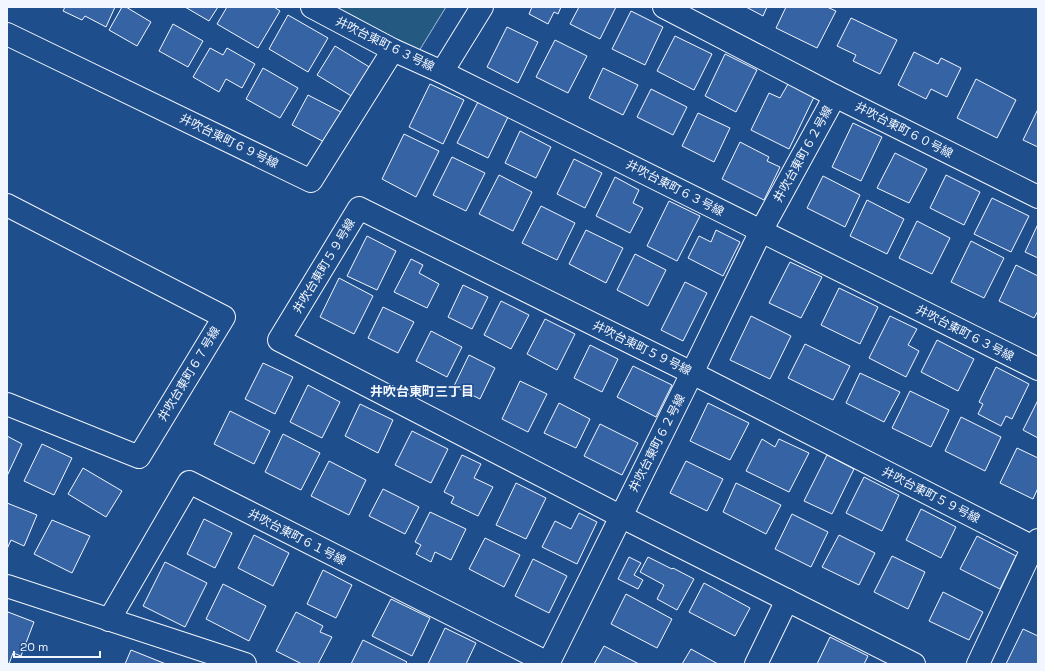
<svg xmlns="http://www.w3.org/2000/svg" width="1045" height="671" font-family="'Space Grotesk','Noto Sans JP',sans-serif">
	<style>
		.green { fill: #245a82; stroke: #a8bbd7 }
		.building { fill: #3563a3; stroke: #f2f6ff }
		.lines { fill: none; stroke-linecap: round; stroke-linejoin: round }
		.street-casing { stroke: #f2f6ff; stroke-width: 24 }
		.street { stroke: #1f4e8c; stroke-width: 22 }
		.labels { text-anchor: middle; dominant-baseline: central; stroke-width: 3; stroke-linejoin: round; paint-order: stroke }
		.street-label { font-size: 12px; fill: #f2f6ff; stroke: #1f4e8c }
		.neighbourhood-label { font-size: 13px; font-weight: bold; fill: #f2f6ff; stroke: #1f4e8c }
	</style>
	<rect width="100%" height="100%" fill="#1f4e8c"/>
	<polygon class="green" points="335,7 446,7 419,51"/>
	<g class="building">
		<polygon points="65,7 115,7 106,27 85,16 82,20 63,11"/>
		<polygon points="122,7 126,7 151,22 137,46 109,30"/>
		<polygon points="185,7 218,7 209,21"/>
		<polygon points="227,7 274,7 280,11 258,48 217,24"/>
		<polygon points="532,7 561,7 558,14 554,12 548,24 529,14"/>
		<polygon points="579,7 616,7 600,39 570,24"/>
		<polygon points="746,7 767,7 763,16"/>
		<polygon points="786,7 827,7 836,11 817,48 776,28"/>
		<polygon points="631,11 663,27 645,65 612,49"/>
		<polygon points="288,15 328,38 308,72 269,49"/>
		<polygon points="851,18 897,40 880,74 853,61 856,55 837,46"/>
		<polygon points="173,24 203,41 188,67 159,51"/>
		<polygon points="507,27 538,42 518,83 487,67"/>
		<polygon points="675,36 712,54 694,90 657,71"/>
		<polygon points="555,40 587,56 568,93 536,77"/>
		<polygon points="335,46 371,68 353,97 317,75"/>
		<polygon points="210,48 223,55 227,48 255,64 242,88 226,79 219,92 193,77"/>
		<polygon points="914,52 938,64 941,58 961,68 947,97 931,89 926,99 898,85"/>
		<polygon points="725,54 757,70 736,112 705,96"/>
		<polygon points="263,68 298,88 280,118 246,99"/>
		<polygon points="603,68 638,85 623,115 589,98"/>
		<polygon points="976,79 1016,100 997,138 957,118"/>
		<polygon points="430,84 464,100 443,144 409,127"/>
		<polygon points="788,84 814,97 789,149 751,130 769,93 780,98"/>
		<polygon points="651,89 687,107 673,135 637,117"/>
		<polygon points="308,95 343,113 328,144 292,125"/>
		<polygon points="479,100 509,115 488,158 457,143"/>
		<polygon points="1038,109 1038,147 1023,140"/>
		<polygon points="698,113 730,128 714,162 682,146"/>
		<polygon points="853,123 882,137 861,181 832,167"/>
		<polygon points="520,131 551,147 536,178 505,163"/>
		<polygon points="404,134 439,151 416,197 382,179"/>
		<polygon points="740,142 769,157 767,161 780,167 764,200 722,179"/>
		<polygon points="895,153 927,169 909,203 877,188"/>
		<polygon points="452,157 485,173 466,211 433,195"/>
		<polygon points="574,159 602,173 585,208 557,194"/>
		<polygon points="499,175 532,192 513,231 479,214"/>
		<polygon points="946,175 980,192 964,225 930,208"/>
		<polygon points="823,176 860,195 845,227 807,208"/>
		<polygon points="615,177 639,190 633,203 643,208 630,233 596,216"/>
		<polygon points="992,198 1029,216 1011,252 974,234"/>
		<polygon points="867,200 904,219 887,254 850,236"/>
		<polygon points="669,201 700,216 677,261 647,246"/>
		<polygon points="541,206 575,223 557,260 522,243"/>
		<polygon points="917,221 950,238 932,274 899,258"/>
		<polygon points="1038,224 1038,258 1025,252"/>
		<polygon points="586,230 623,248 606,283 569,264"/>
		<polygon points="716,230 740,242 723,276 688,258 699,236 711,242"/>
		<polygon points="367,236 396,251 377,290 347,276"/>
		<polygon points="971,241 1004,258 984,298 951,282"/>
		<polygon points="635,254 666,270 648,306 617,290"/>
		<polygon points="411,259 423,265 419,273 439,284 427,308 394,292"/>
		<polygon points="790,262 822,277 801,318 769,303"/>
		<polygon points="1016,265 1038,276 1038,311 1034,318 999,301"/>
		<polygon points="339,278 373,296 354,334 320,317"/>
		<polygon points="685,282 707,293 683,341 661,330"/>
		<polygon points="463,285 488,297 472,329 448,317"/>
		<polygon points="839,288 878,307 860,344 821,325"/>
		<polygon points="501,301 529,315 511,349 484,335"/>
		<polygon points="383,307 414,322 398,353 368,338"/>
		<polygon points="751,316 791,336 770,379 730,360"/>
		<polygon points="890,316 917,329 908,345 919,351 906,377 869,358"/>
		<polygon points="545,319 575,334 557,370 527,354"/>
		<polygon points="431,331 462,347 447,377 416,361"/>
		<polygon points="937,340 974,359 958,391 921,372"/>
		<polygon points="805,344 850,366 833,400 788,378"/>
		<polygon points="590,345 618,359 602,392 574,378"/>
		<polygon points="469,355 495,368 480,399 454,386"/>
		<polygon points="263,363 293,377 275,414 245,399"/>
		<polygon points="633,366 672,385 656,417 617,397"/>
		<polygon points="996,367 1029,384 1012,419 1006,416 1001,426 978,414 983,404 979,402"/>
		<polygon points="860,373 900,392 884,422 846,403"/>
		<polygon points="520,381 547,394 528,432 502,419"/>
		<polygon points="308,385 340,402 322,438 290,422"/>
		<polygon points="910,391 949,410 931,447 892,428"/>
		<polygon points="1038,400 1038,438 1023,430"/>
		<polygon points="559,403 590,419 576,448 544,433"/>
		<polygon points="708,403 749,423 730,460 690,441"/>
		<polygon points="360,404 393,420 378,453 345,436"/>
		<polygon points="230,411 270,431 254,464 214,444"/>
		<polygon points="961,417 1001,437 985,471 945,451"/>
		<polygon points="600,424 638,443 622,475 584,456"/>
		<polygon points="412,431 448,449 431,483 395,465"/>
		<polygon points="283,434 320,453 301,490 265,472"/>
		<polygon points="7,436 22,444 7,476"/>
		<polygon points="762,439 775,447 779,439 809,453 789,492 746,471"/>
		<polygon points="42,444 72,458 54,495 24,481"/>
		<polygon points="1017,448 1038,458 1038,488 1033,499 1000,483"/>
		<polygon points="462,455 481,464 474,478 493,487 478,516 451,503 454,497 444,492"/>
		<polygon points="827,455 854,469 832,514 804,501"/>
		<polygon points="329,461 366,480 349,515 311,496"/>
		<polygon points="686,461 723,479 707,511 670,493"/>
		<polygon points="83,468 122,491 106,517 68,494"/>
		<polygon points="864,477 899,495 882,531 846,513"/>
		<polygon points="516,483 546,498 526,539 496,525"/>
		<polygon points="736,483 781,505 766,534 723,512"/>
		<polygon points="383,489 419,507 405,534 369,516"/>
		<polygon points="7,503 37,515 24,546 11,540 7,549"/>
		<polygon points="921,509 956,527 941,558 906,540"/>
		<polygon points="430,512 466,529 451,560 435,552 431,562 416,554 421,545 415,542"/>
		<polygon points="579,513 597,522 577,564 542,547 555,521 571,529"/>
		<polygon points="792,514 828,532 811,567 775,549"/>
		<polygon points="204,519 232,533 215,568 187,554"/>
		<polygon points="52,520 90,536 72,573 34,554"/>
		<polygon points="254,535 289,553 273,586 238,568"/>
		<polygon points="839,535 875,553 859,585 822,567"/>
		<polygon points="977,536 1016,556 1000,589 960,569"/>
		<polygon points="485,538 520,555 504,587 469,569"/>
		<polygon points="892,556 925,572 908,609 874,592"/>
		<polygon points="629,557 641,563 634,575 643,580 638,589 618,579"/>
		<polygon points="648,557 672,569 673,568 694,579 677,610 657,599 664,585 640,572"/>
		<polygon points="533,559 567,576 549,613 515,596"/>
		<polygon points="165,562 207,583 185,627 143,606"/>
		<polygon points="323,570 352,585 336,618 307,604"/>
		<polygon points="704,583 750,608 735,636 689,612"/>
		<polygon points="223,584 266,606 249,641 206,619"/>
		<polygon points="943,592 983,612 969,640 929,621"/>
		<polygon points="626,594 672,619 657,648 611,624"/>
		<polygon points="391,599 430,618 412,656 372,636"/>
		<polygon points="8,612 34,622 21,656 13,653 9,664 7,664 7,615"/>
		<polygon points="296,612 323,626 320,632 332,637 318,664 302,664 276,651"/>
		<polygon points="445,628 476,643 466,664 428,664"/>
		<polygon points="1023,629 1038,636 1038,664 1006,664"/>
		<polygon points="830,637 868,656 864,664 817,664"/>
		<polygon points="363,640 407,662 405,664 351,664"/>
		<polygon points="604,646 639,664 594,664"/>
		<polygon points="691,649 718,664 682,664"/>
		<polygon points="131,650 166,664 125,664"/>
	</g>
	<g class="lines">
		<g class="street-casing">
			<g id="street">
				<polyline points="312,7 393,50 442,72 1038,369"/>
				<polyline points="664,7 835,96 1038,197"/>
				<polyline points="7,34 311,181 393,50"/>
				<polyline points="442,72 482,7"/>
				<polyline points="7,205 224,317 139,457 7,404"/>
				<polyline points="7,586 245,664"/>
				<polyline points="109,620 189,482 548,663"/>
				<polyline points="548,664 692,373 761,231 835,96"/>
				<polyline points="756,664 787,600"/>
				<polyline points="914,664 620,516 279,340 359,208 692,373 1033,547"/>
				<polyline points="978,664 1033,547 1038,540"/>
			</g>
		</g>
		<use href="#street" class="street"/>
	</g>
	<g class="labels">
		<g class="street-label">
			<text transform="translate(385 44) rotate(26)">井吹台東町６３号線</text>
			<text transform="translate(904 130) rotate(27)">井吹台東町６０号線</text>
			<text transform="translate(229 141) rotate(26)">井吹台東町６９号線</text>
			<text transform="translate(803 154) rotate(-61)">井吹台東町６２号線</text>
			<text transform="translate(675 188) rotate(27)">井吹台東町６３号線</text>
			<text transform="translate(324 266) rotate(-59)">井吹台東町５９号線</text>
			<text transform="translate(965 333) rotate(27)">井吹台東町６３号線</text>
			<text transform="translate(642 348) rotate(26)">井吹台東町５９号線</text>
			<text transform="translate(189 374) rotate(-59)">井吹台東町６７号線</text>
			<text transform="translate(657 443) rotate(-63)">井吹台東町６２号線</text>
			<text transform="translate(931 495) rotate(27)">井吹台東町５９号線</text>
			<text transform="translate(297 537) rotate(27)">井吹台東町６１号線</text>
		</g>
		<g class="neighbourhood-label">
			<text x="422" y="391">井吹台東町三丁目</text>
		</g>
	</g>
	<rect width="1045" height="671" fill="none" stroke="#f2f6ff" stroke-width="16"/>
	<path d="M14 651v6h86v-6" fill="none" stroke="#f2f6ff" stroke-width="2"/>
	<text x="20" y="651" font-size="12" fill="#f2f6ff" stroke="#1f4e8c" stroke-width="3" paint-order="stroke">20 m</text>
</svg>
